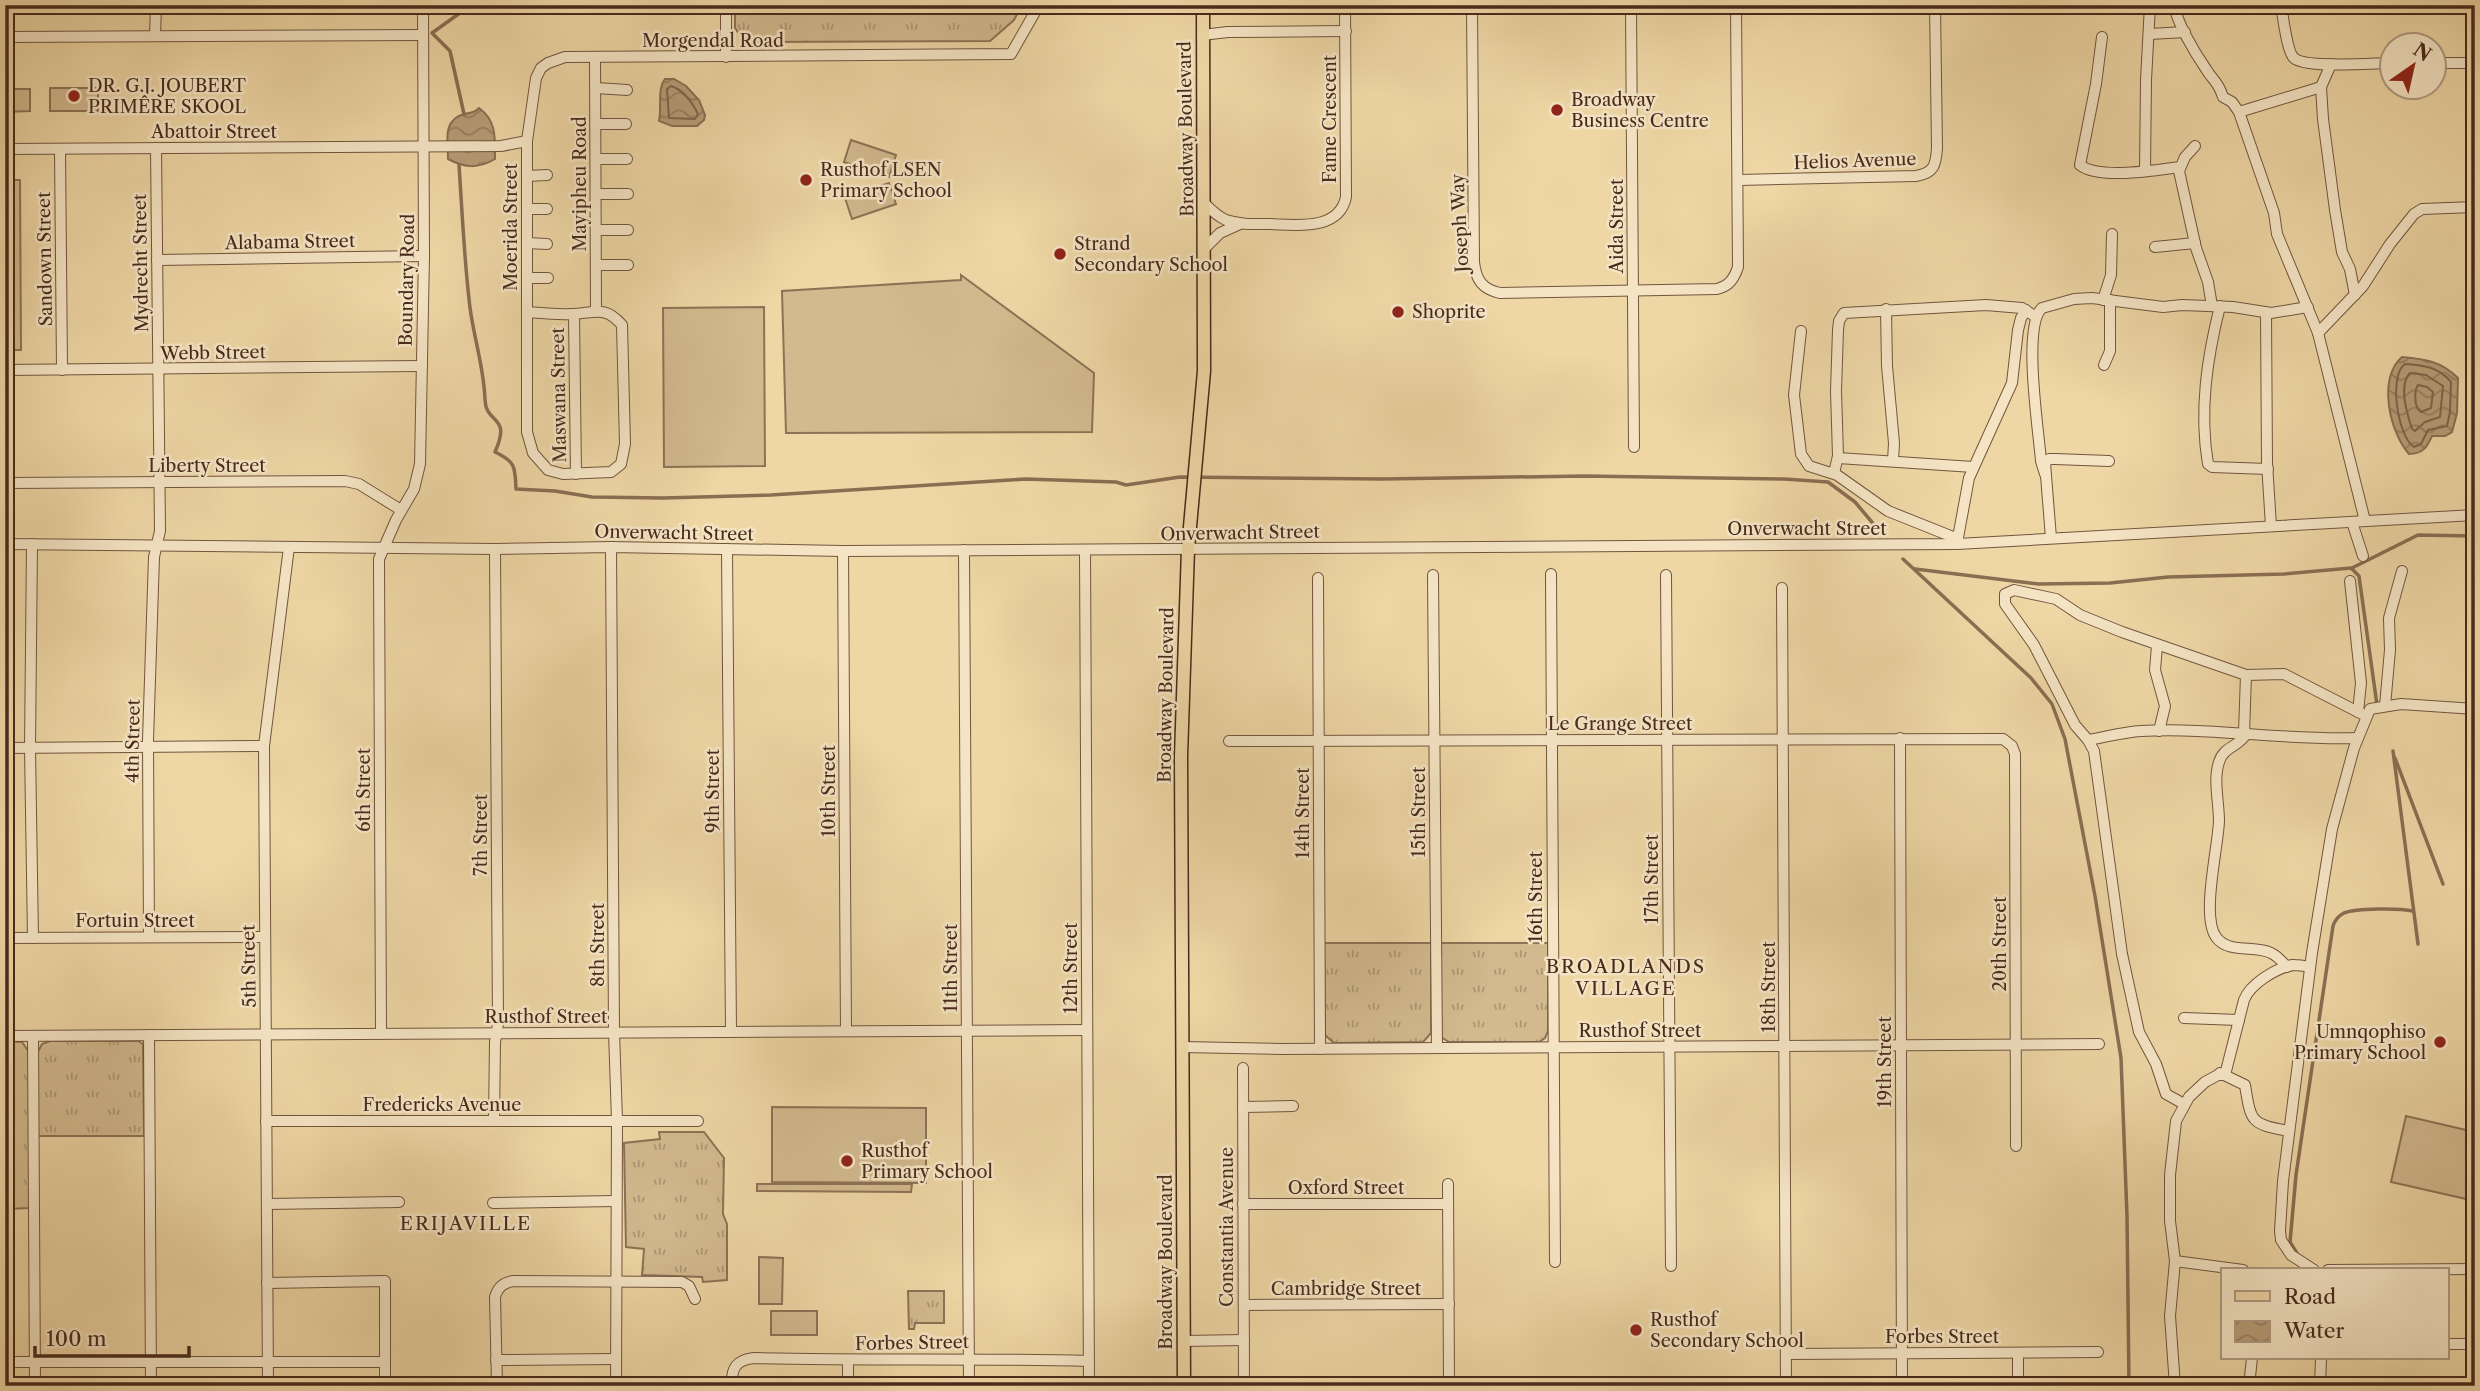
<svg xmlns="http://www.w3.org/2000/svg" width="2480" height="1391" font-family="'Libre Caslon Text',serif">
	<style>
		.grass { fill: url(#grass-tufts); stroke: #8d7255; stroke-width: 2 }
		.garden { fill: #d2b98e; stroke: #8d7255; stroke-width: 2 }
		.water { fill: url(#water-waves); stroke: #8a6e52; stroke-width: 2 }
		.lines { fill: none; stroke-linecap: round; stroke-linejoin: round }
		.shore { stroke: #7f6349; stroke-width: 2 }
		.stream { stroke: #8a6e52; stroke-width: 3.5 }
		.minor-casing { stroke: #72553e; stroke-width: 12 }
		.major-casing { stroke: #482a1c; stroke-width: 15 }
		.minor { stroke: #f4e4c4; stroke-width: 10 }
		.major { stroke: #eed6a5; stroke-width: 12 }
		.poi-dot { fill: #8f2418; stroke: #f4e4c4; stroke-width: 2.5 }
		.labels { text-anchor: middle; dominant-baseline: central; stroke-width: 5; stroke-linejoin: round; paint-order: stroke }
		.street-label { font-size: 18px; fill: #482a1c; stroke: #f4e4c4 }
		.poi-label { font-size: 18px; fill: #482a1c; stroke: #f4e4c4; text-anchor: start }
		.neighbourhood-label { font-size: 19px; letter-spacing: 2px; fill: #482a1c; stroke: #f4e4c4 }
	</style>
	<defs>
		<pattern id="grass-tufts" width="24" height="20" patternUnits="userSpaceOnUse" patternTransform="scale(1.75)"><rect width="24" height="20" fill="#d2b98e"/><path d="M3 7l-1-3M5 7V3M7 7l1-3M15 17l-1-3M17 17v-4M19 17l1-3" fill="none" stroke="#ac9773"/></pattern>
		<pattern id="water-waves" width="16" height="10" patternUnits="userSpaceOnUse" patternTransform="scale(1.75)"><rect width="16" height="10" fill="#b69c76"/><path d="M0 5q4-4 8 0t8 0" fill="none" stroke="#967f60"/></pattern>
	</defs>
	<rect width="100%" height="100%" fill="#eed6a5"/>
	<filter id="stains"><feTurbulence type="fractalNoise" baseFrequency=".00286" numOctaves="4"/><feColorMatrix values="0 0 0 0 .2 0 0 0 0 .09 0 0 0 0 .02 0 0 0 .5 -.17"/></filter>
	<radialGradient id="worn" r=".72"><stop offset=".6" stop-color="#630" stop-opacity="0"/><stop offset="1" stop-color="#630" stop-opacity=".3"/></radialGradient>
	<g class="grass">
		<polygon points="735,5 1022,5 1014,20 990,41 745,42 735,28"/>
		<polygon points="1324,943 1431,943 1431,1033 1423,1042 1334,1043 1325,1035"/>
		<polygon points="1440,943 1548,943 1548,1031 1545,1038 1539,1042 1449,1042 1441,1037"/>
		<polygon points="5,1041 22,1042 29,1052 30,1208 5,1209"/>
		<polygon points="50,1041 138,1041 143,1044 144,1136 37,1136 38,1052 42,1044"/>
		<polygon points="659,1132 704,1132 724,1158 723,1214 727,1224 727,1280 703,1282 702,1277 642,1275 644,1249 626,1247 624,1143 660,1139"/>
		<polygon points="908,1291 944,1291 944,1323 915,1323 914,1329 909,1329"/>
	</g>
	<g class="garden">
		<polygon points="98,88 98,111 50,111 50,88"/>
		<polygon points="5,89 30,89 30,111 5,112"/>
		<polygon points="851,140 896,155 889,177 844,162"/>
		<polygon points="5,180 20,180 21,350 5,350"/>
		<polygon points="889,183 896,204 852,219 845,198"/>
		<polygon points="961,275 1094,373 1092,432 786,433 782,291 961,280"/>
		<polygon points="764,307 765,466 664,467 663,308"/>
		<polygon points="772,1107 926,1108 926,1183 772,1182"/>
		<polygon points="2406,1116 2475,1132 2475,1201 2391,1182"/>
		<polygon points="757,1184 912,1184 911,1192 757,1191"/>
		<polygon points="759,1257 783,1258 782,1304 759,1304"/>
		<rect x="771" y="1311" width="46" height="24"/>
	</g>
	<g class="water">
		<path d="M665,79H674L686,86L699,100L705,115L704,120L697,126H672L659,121C662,108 657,89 665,79Z"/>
		<path d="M479,108C497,121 495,139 495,159C478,169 465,168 448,159C448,142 442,120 464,114C471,112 473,114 479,108Z"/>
		<path d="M2402,357C2425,359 2441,361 2458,378L2457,413L2452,432L2445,436H2432C2427,447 2423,454 2409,454C2390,433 2377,378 2402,357Z"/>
	</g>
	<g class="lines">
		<g class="shore">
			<path d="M671,86C684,90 692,102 698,114L695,119L669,118L667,89Z"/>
			<path d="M2405,364C2423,365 2439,367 2451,382L2450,412L2447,426L2428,430L2421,444L2414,447C2398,437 2388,376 2405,364Z"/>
			<path d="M2410,373L2426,375L2443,386L2440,417L2425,422L2415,431L2412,429C2407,414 2398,385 2410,373Z"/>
			<path d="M2418,385L2427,387L2433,392L2431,408L2421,412C2414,408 2414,391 2418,385Z"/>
		</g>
		<g class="stream">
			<polyline points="464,114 450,51 432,33 471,5"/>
			<path d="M459,165C462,210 464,255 469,299C472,333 484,365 485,400C486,425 512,414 495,452C516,462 515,467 516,489L555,491L592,497L663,498L771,495L1026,479L1116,482L1126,485L1180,477L1383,479L1584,476L1784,479L1828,482L1855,502L1876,527"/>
			<polyline points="1903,559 2031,678 2052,704 2065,739 2095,896 2121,1058 2127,1216 2129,1386"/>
			<polyline points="2352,568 2418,535 2475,536"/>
			<polyline points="1915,569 2039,584 2110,583 2168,577 2284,574 2351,568 2359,576 2377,705"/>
			<polyline points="2393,751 2418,944"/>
			<polyline points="2395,758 2443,884"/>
			<path d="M2298,1255L2290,1242L2296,1175L2333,926C2335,920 2338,916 2344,913C2357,908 2399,908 2413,911"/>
		</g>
		<g class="minor-casing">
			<g id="minor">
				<polyline points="726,5 726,57"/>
				<path d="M1472,5L1474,262C1476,280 1482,289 1500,293L1717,289C1729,286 1734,279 1738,267L1736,5"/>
				<polyline points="1631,5 1634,447"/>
				<path d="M2174,5C2177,23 2195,53 2206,69C2213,81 2218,81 2223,97L2232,102L2239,112L2274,213L2277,234L2318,333L2365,521"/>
				<path d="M2281,5C2283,16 2287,52 2294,58C2306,69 2374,63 2392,63"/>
				<polyline points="2150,34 2185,32"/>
				<polyline points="1202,35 1228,32 1346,31"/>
				<polyline points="155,36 156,5"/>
				<polyline points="5,37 423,35"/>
				<path d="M2102,37L2096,84L2080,165C2099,180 2156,170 2180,167"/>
				<polyline points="595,57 596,310"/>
				<polyline points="2434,63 2475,63"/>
				<polyline points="2331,64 2321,87 2323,119 2335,210 2342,252 2350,269 2355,295"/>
				<polyline points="596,88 627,90"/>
				<polyline points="2239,112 2321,87"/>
				<polyline points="596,124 626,124"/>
				<polyline points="2195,146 2185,157 2179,171 2196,248 2208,282 2212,306"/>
				<polyline points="5,149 501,146 527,141"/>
				<polyline points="60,149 62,370"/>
				<polyline points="596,159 627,159"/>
				<polyline points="2145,171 2146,80 2150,5"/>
				<polyline points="527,176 547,175"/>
				<path d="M1739,180L1916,176C1934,173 1936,165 1937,148L1935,5"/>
				<polyline points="596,194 628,194"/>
				<path d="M1204,203C1211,210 1218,217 1226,220C1241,225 1255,224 1271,224C1297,225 1339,231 1346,197L1345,5"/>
				<polyline points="527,209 547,209"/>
				<polyline points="596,230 628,230"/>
				<polyline points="527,243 547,244"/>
				<polyline points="2155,247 2195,243"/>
				<polyline points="1205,248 1220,233 1240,224"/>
				<polyline points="157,260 424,256"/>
				<polyline points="596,265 628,265"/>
				<polyline points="527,278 548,278"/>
				<polyline points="2103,300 2111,275 2112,234"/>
				<path d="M2220,306C2207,358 2199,411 2208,464L2212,467L2268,469"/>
				<polyline points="1886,309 1887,366 1894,443 1893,461"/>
				<path d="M527,312C541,313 556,315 571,314C593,314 604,304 622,325L625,444L621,464L611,472L563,474L548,470L533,453L527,432V141L536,78L541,68L548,63L565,57L1011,54L1039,5"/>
				<polyline points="2266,312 2267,463 2271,526"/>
				<polyline points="574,315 576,474"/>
				<polyline points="1801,331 1794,395 1801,454 1809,466 1837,475 1888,511 1958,539"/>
				<polyline points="2318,333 2363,286 2390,244 2414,214 2422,209 2475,207"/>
				<polyline points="2104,365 2110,351 2110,300"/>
				<polyline points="5,370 422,366"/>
				<polyline points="8,370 8,483"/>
				<polyline points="1838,458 1973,467"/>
				<polyline points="1834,473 1838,456 1836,391 1838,330 1839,321 1844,313 1986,305 2022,308 2036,317"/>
				<path d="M2045,474L2041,461C2039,433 2022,326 2042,308L2074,299L2092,298L2163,307L2182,305L2233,307L2271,313L2308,307"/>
				<polyline points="5,483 345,481 359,484 401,510"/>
				<polyline points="2352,522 2363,556"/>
				<polyline points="2051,538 2045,463 2049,459 2055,459 2109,461"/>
				<polyline points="1957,543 1969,478 2012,383 2018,330 2021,318 2026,310"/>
				<polyline points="5,544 495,549 611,547 843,551 1957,544 2475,515"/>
				<polyline points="32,544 30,748 33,938"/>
				<polyline points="611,547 614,1032 617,1120 616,1386"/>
				<polyline points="727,549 731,1032"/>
				<polyline points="964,550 969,1386"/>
				<polyline points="1085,550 1089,1386"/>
				<polyline points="843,551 846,1031"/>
				<polyline points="1551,574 1555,1262"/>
				<polyline points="1433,575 1437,1048"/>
				<polyline points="1666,575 1671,1266"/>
				<polyline points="1318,578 1320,1049"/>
				<polyline points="2350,581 2361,683 2358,712"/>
				<polyline points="1782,588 1786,1386"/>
				<polyline points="2157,646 2155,670 2165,706 2159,731"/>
				<polyline points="2385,706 2390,650 2389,618 2402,571"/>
				<polyline points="2244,733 2246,675"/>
				<path d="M2247,733C2238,748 2224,746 2219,762C2213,780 2219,802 2219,821C2218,848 2201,916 2216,937C2228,954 2255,945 2271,953C2278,956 2282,962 2287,967"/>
				<polyline points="1900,738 1902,1386"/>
				<path d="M2088,740C2106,737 2124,732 2141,731C2214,727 2286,741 2358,738"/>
				<polyline points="1229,741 2003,739 2012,746 2015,754 2016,1146"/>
				<polyline points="5,748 264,746"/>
				<polyline points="149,937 148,740 154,557 160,531 156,148"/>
				<polyline points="5,938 264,937"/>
				<polyline points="2184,1018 2239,1020"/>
				<polyline points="381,1034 379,559 396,520 414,489 420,464 424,256 423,5"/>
				<polyline points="149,1035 151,1386"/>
				<polyline points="5,1036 1087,1030"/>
				<polyline points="33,1036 35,1386"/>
				<polyline points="1182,1047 1282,1049 2099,1044"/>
				<polyline points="1243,1068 1244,1386"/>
				<path d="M2220,1073L2245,1085C2251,1123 2251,1124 2289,1131"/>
				<polyline points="2184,1104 2166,1094 2156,1064 2139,1032 2122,954 2094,751 2088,740 2075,725 2034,645 2005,604 2005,594 2014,590 2056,599 2080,615 2122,632 2246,675 2284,674 2366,716"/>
				<polyline points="1243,1107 1293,1106"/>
				<polyline points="494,1120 495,1042 498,1024 495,549"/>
				<polyline points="266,1121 698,1121"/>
				<polyline points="1448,1184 1449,1386"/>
				<polyline points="493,1203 616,1201"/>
				<polyline points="267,1204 399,1202"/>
				<polyline points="1243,1204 1448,1204"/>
				<polyline points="2175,1261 2243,1270"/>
				<polyline points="2314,1270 2291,1255 2281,1240 2280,1231 2283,1181 2312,953 2332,829 2354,748 2370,709 2401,704 2475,709"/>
				<polyline points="2328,1270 2475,1269"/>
				<polyline points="267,1283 385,1281 385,1386"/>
				<polyline points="1244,1305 1449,1304"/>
				<polyline points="1184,1341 1244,1340"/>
				<polyline points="2447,1344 2475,1344"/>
				<polyline points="2018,1353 2018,1386"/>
				<polyline points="1786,1354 2098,1352"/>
				<polyline points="496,1360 616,1359"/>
				<polyline points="848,1360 848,1386"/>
				<polyline points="5,1362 385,1362"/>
				<polyline points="268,1386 264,746 289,547"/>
				<path d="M497,1386L495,1297C498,1287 503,1283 513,1281L682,1282L689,1286L695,1299"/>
				<path d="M732,1386C731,1368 736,1360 754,1358C866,1361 977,1358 1089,1361"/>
				<path d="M2175,1386L2170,1316L2175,1261L2170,1221V1175L2176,1121L2189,1097L2205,1082L2218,1075H2225L2244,1000C2250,984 2276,968 2293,965C2299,965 2305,966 2310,967"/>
				<polyline points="2249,1386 2252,1358"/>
				<polyline points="2320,1386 2321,1358"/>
			</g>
		</g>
		<g class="major-casing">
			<polyline id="major" points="1184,1386 1181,756 1188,549 1204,371 1203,5"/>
		</g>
		<use href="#minor" class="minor"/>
		<use href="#major" class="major"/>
	</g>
	<g class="poi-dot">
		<circle cx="74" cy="96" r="7"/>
		<circle cx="1557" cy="110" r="7"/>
		<circle cx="806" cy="180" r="7"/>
		<circle cx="1060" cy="254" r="7"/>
		<circle cx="1398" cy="312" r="7"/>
		<circle cx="2440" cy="1042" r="7"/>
		<circle cx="847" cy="1161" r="7"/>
		<circle cx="1636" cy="1330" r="7"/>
	</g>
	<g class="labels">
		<g class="street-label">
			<text x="713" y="41">Morgendal Road</text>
			<text transform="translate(1330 119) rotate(-90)">Fame Crescent</text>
			<text transform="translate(1186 129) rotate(-91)">Broadway Boulevard</text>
			<text x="214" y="132">Abattoir Street</text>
			<text transform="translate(1855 161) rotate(-2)">Helios Avenue</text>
			<text transform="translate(580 184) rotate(-90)">Mayipheu Road</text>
			<text transform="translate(1460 223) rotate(-93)">Joseph Way</text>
			<text transform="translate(1617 226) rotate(-90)">Aida Street</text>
			<text transform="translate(511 227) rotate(-90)">Moerida Street</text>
			<text transform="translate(290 242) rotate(-1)">Alabama Street</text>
			<text transform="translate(45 259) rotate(-91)">Sandown Street</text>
			<text transform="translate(141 263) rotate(-91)">Mydrecht Street</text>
			<text transform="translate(407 280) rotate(-89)">Boundary Road</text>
			<text transform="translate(213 353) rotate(-1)">Webb Street</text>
			<text transform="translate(559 395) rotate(-91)">Maswana Street</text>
			<text x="207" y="466">Liberty Street</text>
			<text x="1807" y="529">Onverwacht Street</text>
			<text transform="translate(674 533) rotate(1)">Onverwacht Street</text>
			<text transform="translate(1240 533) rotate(-1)">Onverwacht Street</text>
			<text transform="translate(1166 695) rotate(-89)">Broadway Boulevard</text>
			<text x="1620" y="724">Le Grange Street</text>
			<text transform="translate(133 741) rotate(-89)">4th Street</text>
			<text transform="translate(364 790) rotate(-90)">6th Street</text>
			<text transform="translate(713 791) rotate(-90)">9th Street</text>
			<text transform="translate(829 791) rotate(-90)">10th Street</text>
			<text transform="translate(1419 812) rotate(-90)">15th Street</text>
			<text transform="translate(1303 813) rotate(-90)">14th Street</text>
			<text transform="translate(481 835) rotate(-90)">7th Street</text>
			<text transform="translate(1652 879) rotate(-90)">17th Street</text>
			<text transform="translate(1536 897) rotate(-90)">16th Street</text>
			<text x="135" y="921">Fortuin Street</text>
			<text transform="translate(2000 944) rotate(-90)">20th Street</text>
			<text transform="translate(598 945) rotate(-90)">8th Street</text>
			<text transform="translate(249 966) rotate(-91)">5th Street</text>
			<text transform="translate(951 968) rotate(-90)">11th Street</text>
			<text transform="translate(1071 968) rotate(-90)">12th Street</text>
			<text transform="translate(1769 987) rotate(-90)">18th Street</text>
			<text x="546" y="1017">Rusthof Street</text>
			<text x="1640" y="1031">Rusthof Street</text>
			<text transform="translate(1885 1062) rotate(-90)">19th Street</text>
			<text x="442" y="1105">Fredericks Avenue</text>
			<text x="1346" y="1188">Oxford Street</text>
			<text transform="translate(1227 1227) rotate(-90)">Constantia Avenue</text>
			<text transform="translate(1166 1262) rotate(-90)">Broadway Boulevard</text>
			<text x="1346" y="1289">Cambridge Street</text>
			<text x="1942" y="1337">Forbes Street</text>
			<text transform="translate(912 1343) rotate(-1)">Forbes Street</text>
		</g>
		<g class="poi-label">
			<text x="88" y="86">DR. G.J. JOUBERT<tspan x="88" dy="21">PRIMÊRE SKOOL</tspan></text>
			<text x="1571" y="100">Broadway<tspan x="1571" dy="21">Business Centre</tspan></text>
			<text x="820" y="170">Rusthof LSEN<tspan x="820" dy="21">Primary School</tspan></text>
			<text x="1074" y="244">Strand<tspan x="1074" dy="21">Secondary School</tspan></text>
			<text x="1412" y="312">Shoprite</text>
			<text x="2426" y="1032" text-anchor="end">Umnqophiso<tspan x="2426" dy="21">Primary School</tspan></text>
			<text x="861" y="1151">Rusthof<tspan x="861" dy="21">Primary School</tspan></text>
			<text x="1650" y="1320">Rusthof<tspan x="1650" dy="21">Secondary School</tspan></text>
		</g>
		<g class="neighbourhood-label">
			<text x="1626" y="966">BROADLANDS<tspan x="1626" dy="22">VILLAGE</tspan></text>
			<text x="466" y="1223">ERIJAVILLE</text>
		</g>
	</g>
	<rect width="2480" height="1391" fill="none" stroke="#eed6a5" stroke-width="28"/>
	<rect x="7" y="7" width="2466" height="1377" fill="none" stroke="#482a1c" stroke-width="3.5"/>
	<rect x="14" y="14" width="2452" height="1363" fill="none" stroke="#482a1c" stroke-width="2"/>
	<rect x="2221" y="1268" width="228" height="91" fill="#f4e4c4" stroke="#af9a81" stroke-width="2"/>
	<rect x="2235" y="1291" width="35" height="10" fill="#eed6a5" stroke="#af9a81" stroke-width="2"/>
	<text x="2284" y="1304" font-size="21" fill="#482a1c">Road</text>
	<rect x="2235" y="1321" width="35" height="21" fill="url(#water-waves)" stroke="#af9a81" stroke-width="2"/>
	<text x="2284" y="1338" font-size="21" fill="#482a1c">Water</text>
	<g transform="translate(2413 66) rotate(34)"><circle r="33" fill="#f4e4c4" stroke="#af9a81" stroke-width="2"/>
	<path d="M0-5L12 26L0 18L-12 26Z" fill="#8f2418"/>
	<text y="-10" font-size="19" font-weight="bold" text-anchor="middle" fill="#482a1c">N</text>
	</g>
	<path d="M35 1346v10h154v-10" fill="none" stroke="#482a1c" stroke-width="3.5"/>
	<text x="46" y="1346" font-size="21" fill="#482a1c" stroke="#f4e4c4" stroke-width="5" paint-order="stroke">100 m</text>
	<rect width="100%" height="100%" filter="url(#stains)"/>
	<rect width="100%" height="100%" fill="url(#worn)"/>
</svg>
